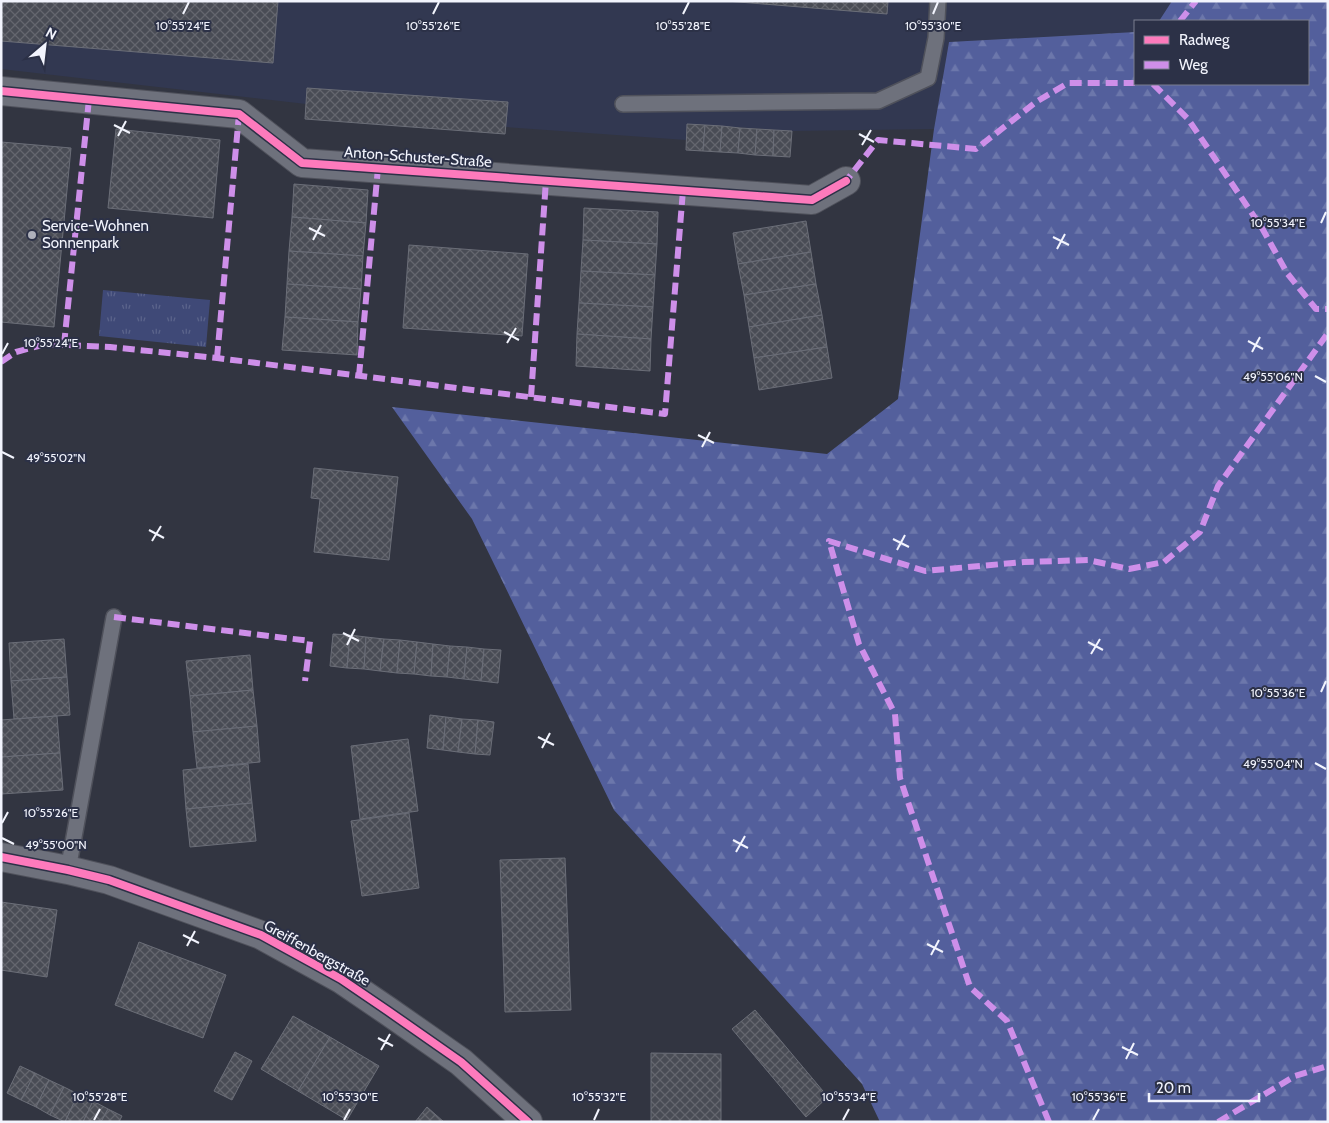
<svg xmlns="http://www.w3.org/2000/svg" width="1329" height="1123" font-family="Cabin,sans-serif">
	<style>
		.built { fill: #323851 }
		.forest { fill: url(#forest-firs) }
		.park { fill: url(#park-tufts) }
		.building { fill: url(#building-cross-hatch); stroke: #6b6e78 }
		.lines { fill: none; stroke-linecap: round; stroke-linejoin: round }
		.service-casing { stroke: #4f515b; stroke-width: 18 }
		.minor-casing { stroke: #4f515b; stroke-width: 30 }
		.service { stroke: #6e717c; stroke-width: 15 }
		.minor { stroke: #6e717c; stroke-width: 28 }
		.quiet { stroke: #ce8fe9; stroke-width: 6; stroke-dasharray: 12 6; stroke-linecap: butt }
		.cycleway-casing { stroke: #2c3147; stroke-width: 11 }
		.cycleway { stroke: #fd7abc; stroke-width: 8 }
		.ticks { fill: none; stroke: #f2f4fd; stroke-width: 2 }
		.poi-dot { fill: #afb1bb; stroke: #2c3147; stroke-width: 2 }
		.labels { text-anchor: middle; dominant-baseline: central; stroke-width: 4; stroke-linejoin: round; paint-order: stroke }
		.street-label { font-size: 15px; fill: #f2f4fd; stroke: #2c3147 }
		.poi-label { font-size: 15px; fill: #f2f4fd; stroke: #2c3147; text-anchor: start }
		.ticks-label { font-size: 12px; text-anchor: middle; fill: #f2f4fd; stroke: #2c3147; stroke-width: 4; stroke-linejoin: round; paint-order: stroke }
	</style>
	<defs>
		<pattern id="forest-firs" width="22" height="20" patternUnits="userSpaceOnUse" patternTransform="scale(1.25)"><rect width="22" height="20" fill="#535f9c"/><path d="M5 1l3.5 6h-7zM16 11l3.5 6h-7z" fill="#6c77ab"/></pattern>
		<pattern id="park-tufts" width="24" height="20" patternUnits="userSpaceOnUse" patternTransform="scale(1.25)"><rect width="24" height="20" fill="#3f4977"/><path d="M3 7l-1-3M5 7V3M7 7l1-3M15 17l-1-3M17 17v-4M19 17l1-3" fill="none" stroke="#5b648b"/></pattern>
		<pattern id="building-cross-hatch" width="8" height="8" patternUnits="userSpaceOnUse" patternTransform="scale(1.25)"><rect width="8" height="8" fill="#494c55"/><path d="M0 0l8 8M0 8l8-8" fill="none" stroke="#64666e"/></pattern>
	</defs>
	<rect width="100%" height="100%" fill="#323541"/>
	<polygon class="built" points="1,1 1172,1 1159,21 1135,21 1135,32 949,42 934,129 792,131 688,124 686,140 506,127 507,102 307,88 306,104 1,69"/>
	<polygon class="forest" points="1172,1 1328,1 1328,1122 880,1122 862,1084 614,810 472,519 392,407 827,454 898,399 934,129 949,42 1135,32 1135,84 1308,84 1308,21 1159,21"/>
	<polygon class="park" points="103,290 210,300 206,347 99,336"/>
	<g class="building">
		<polygon points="1,1 278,1 273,63 1,41"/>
		<polygon points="726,1 888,1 887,14"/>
		<polygon points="307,88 508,102 505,134 305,119"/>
		<polygon points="687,124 705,125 703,151 686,150"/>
		<polygon points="705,125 722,126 720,152 703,151"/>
		<polygon points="722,126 740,128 738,153 720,152"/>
		<polygon points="740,128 757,129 755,155 738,153"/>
		<polygon points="116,129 220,140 213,218 108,208"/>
		<polygon points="757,129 774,130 773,156 755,155"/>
		<polygon points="774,130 792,131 790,157 773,156"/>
		<polygon points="1,142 71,148 54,327 1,322"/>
		<polygon points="294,184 368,190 366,223 292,217"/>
		<polygon points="584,208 658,212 657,244 583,240"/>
		<polygon points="292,217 366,223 363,256 289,251"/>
		<polygon points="806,221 811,252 738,264 733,233"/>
		<polygon points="583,240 657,244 655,275 581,271"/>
		<polygon points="409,245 528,254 522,336 403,328"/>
		<polygon points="289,251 363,256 361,289 287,284"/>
		<polygon points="811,252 816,284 744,295 738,264"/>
		<polygon points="581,271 655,275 653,307 579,303"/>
		<polygon points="287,284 361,289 358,322 285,317"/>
		<polygon points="816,284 822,315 749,327 744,295"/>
		<polygon points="579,303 653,307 651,339 577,334"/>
		<polygon points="822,315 827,347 754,358 749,327"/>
		<polygon points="285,317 358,322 357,355 282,350"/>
		<polygon points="577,334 651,339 650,371 576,366"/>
		<polygon points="827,347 832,378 759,390 754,358"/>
		<polygon points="314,468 398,477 389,560 314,552 320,499 311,498"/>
		<polygon points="333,634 350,635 347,668 330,666"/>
		<polygon points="350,635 366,637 364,669 347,668"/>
		<polygon points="366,637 384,639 380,671 364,669"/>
		<polygon points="64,639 67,677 11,681 9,643"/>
		<polygon points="384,639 400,640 397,673 380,671"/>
		<polygon points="400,640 417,642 414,674 397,673"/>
		<polygon points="417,642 433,644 431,676 414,674"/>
		<polygon points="433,644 450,646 447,677 431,676"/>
		<polygon points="450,646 467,647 464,679 447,677"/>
		<polygon points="467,647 484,649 481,681 464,679"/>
		<polygon points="484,649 501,650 498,683 481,681"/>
		<polygon points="250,655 253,690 190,696 186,661"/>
		<polygon points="67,677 70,715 14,719 11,681"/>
		<polygon points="253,690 257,726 193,732 190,696"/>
		<polygon points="430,715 446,717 443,750 427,748"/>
		<polygon points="57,716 60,753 1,757 1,720"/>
		<polygon points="446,717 462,719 458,752 443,750"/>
		<polygon points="462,719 478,720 475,754 458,752"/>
		<polygon points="478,720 494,722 490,755 475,754"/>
		<polygon points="257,726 260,762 197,768 193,732"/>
		<polygon points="408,739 418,811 360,819 351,746"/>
		<polygon points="60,753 63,790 1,794 1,757"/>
		<polygon points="248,764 252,803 186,809 183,770"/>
		<polygon points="252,803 256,841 190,847 186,809"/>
		<polygon points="409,813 419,888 362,896 351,821"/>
		<polygon points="565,858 571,1010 505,1012 500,860"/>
		<polygon points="1,902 57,910 47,977 1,970"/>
		<polygon points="139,942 226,975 203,1038 115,1005"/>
		<polygon points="755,1010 828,1097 806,1117 732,1029"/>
		<polygon points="293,1016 330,1037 298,1091 261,1069"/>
		<polygon points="330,1037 379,1066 347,1120 298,1091"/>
		<polygon points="235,1052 252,1061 232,1100 214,1091"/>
		<polygon points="651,1053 721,1054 721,1122 651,1122"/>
		<polygon points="20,1066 35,1073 21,1100 7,1093"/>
		<polygon points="35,1073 49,1080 36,1107 21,1100"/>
		<polygon points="49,1080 64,1087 50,1115 36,1107"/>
		<polygon points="64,1087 78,1094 65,1122 50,1115"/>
		<polygon points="78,1094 93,1101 83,1122 65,1122"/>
		<polygon points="93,1101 108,1109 101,1122 83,1122"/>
		<polygon points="427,1107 444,1122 415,1122"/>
		<polygon points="108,1109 122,1116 119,1122 101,1122"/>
	</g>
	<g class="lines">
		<g class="service-casing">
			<g id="service">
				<polyline points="623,104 878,101 928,78 936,38 938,1"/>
				<polyline points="68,870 114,617"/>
			</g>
		</g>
		<g class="minor-casing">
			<g id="minor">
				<polyline points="1,91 239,114 302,163 812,200 846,181"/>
				<polyline points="1,857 68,870 109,880 261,935 341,979 388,1011 461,1062 528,1122"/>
			</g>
		</g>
		<use href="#service" class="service"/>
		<use href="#minor" class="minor"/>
		<g class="quiet">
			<polyline points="1180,21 1196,1"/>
			<polyline points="1153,84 1188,119 1262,228 1287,273 1316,309 1328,309"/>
			<polyline points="842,183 846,181 878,140 976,149 1036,102 1068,83 1135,83"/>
			<polyline points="64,345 89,99"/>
			<polyline points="217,358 239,114"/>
			<polyline points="1,362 16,352 46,344 110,347 217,358 665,414 683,190"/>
			<polyline points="359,376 378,168"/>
			<polyline points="531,397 546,180"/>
			<polyline points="114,617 310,641 305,681"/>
			<polyline points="1049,1122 1007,1021 970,987 900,778 895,714 859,644 829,541 925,571 1024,562 1088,560 1129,569 1164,562 1200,532 1218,486 1328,333"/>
			<polyline points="1218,1122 1295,1076 1328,1066"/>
		</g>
		<g class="cycleway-casing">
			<g id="cycleway">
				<polyline points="1,91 239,114 302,163 812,200 846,181"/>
				<polyline points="1,857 68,870 109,880 261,935 341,979 388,1011 461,1062 528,1122"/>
			</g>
		</g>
		<use href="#cycleway" class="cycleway"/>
	</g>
	<path class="ticks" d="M183,14L189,2M433,14L439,2M683,14L689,2M933,14L938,2M114,125L130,133M859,134L874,142M118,136L126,121M862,145L871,130M1321,223L1326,212M309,228L325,236M1053,237L1069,245M313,240L321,225M1057,249L1065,234M504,332L519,340M1248,341L1263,349M507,343L516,328M1252,352L1260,337M2,354L8,343M1315,376L1326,382M698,435L714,443M702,447L710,432M2,452L14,458M149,530L164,538M893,539L909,547M152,541L161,526M897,550L905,535M343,633L359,641M1088,642L1103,650M347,645L355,629M1091,654L1100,639M1321,692L1326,681M538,737L554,745M542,748L550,733M1315,763L1326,769M2,823L8,812M2,838L14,844M733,840L748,848M736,852L745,836M183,935L199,943M927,944L943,952M187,946L195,931M931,955L939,940M378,1038L393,1046M1122,1047L1138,1055M381,1050L390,1034M1126,1059L1134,1043M94,1120L100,1109M344,1120L350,1109M594,1120L599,1109M843,1120L849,1109M1093,1120L1099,1109"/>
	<circle class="poi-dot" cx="32" cy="235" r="5"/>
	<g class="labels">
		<g class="street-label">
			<text transform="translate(418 157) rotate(4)">Anton-Schuster-Straße</text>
			<text transform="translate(317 953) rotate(29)">Greiffenbergstraße</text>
		</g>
		<g class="poi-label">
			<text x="42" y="226">Service-Wohnen<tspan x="42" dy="17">Sonnenpark</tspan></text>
		</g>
	</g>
	<g class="ticks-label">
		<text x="183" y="30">10°55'24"E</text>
		<text x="433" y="30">10°55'26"E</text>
		<text x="683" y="30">10°55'28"E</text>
		<text x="933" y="30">10°55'30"E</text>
		<text x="1278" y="227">10°55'34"E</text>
		<text x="51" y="347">10°55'24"E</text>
		<text x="1273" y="381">49°55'06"N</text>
		<text x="56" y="462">49°55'02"N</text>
		<text x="1278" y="697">10°55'36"E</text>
		<text x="1273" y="768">49°55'04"N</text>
		<text x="51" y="817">10°55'26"E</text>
		<text x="56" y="849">49°55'00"N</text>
		<text x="100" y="1101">10°55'28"E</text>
		<text x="350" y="1101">10°55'30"E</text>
		<text x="599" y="1101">10°55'32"E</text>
		<text x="849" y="1101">10°55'34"E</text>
		<text x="1099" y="1101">10°55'36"E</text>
	</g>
	<rect width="1329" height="1123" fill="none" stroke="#f2f4fd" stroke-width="5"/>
	<rect x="1134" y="20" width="175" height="65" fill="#2c3147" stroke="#7b7f90"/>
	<rect x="1144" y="36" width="25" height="8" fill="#fd7abc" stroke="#7b7f90"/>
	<text x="1179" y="45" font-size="15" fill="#f2f4fd">Radweg</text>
	<rect x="1144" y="61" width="25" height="8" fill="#ce8fe9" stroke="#7b7f90"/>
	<text x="1179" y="70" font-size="15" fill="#f2f4fd">Weg</text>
	<g transform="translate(45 45) rotate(28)" stroke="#2c3147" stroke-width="4" paint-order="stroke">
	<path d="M0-4L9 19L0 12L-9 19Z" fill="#f2f4fd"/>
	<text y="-8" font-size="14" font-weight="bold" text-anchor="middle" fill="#f2f4fd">N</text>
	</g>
	<path d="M1149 1093v8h110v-8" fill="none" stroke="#f2f4fd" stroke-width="2.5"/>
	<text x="1156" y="1093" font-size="15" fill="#f2f4fd" stroke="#2c3147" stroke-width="4" paint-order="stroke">20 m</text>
</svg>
